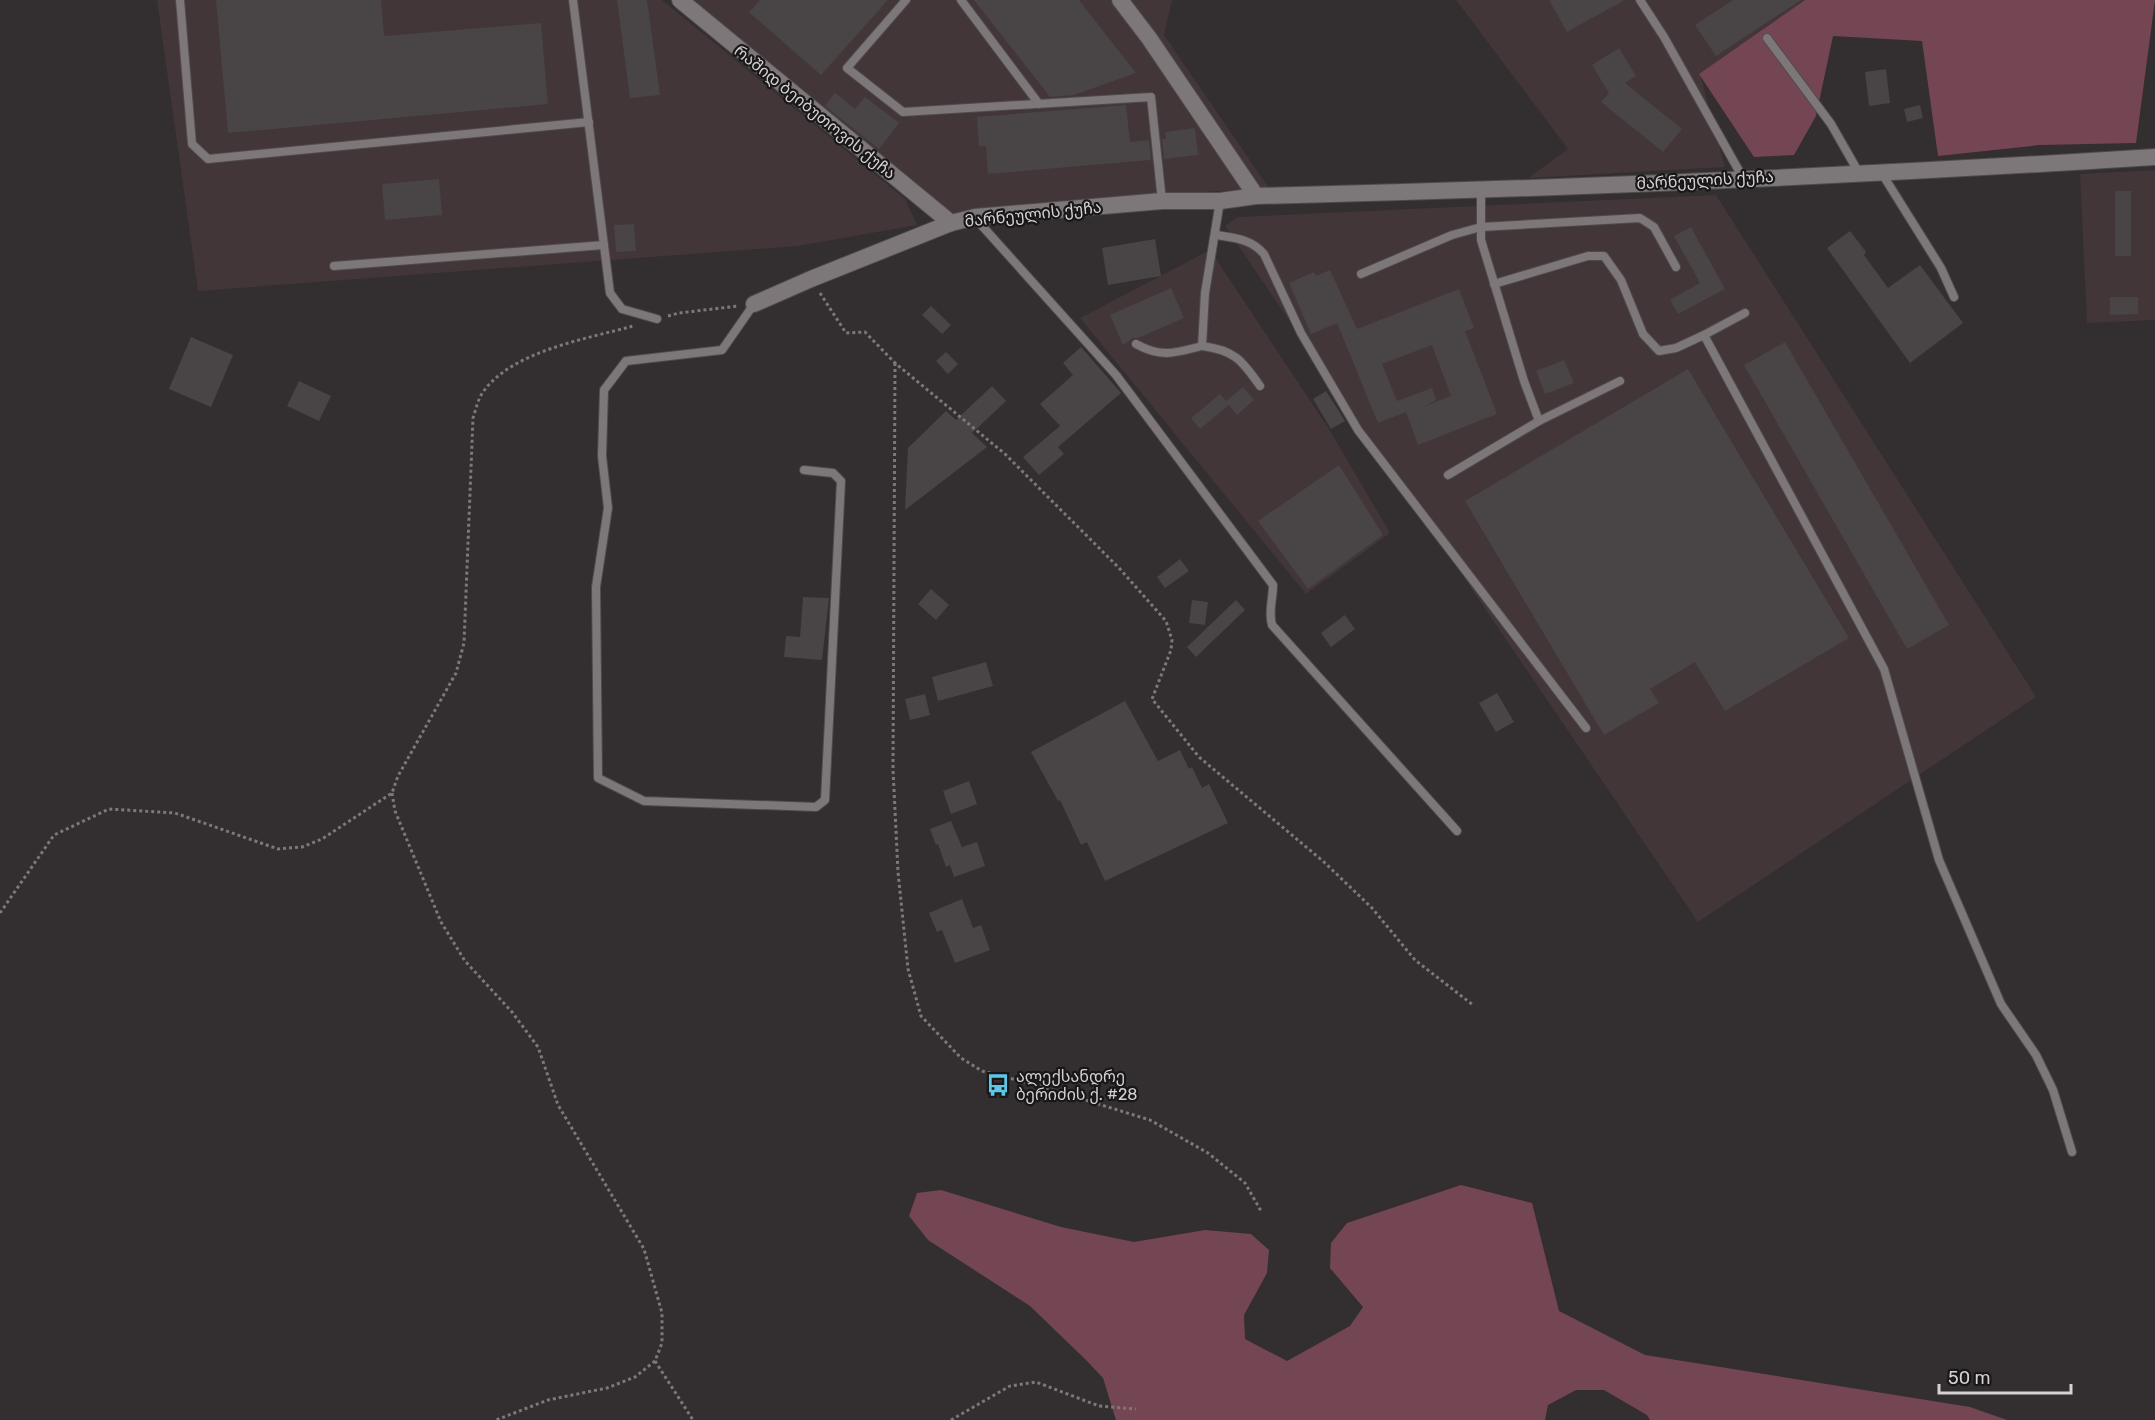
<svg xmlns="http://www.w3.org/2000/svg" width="2155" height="1420" font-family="Rubik,'Noto Sans Georgian',sans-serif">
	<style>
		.built { fill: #423639 }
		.green { fill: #744653 }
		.building { fill: #494445; fill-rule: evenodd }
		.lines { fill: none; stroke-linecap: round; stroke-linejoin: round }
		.lane-casing { stroke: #4f4b4c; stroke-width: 10 }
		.street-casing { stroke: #4f4b4c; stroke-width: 18 }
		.path { stroke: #7d7879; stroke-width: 3; stroke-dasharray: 3 3; stroke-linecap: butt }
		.lane { stroke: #7d7779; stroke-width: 8 }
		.street { stroke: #7d7779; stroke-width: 16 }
		.labels { text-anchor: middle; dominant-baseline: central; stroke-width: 4.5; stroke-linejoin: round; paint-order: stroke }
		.street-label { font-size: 16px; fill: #d5d1d2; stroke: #191718 }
		.poi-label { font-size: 16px; fill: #d5d1d2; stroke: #191718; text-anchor: start }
	</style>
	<rect width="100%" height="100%" fill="#332e2f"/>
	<g class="built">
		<polygon points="157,0 662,0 905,199 917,225 798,246 198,291"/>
		<polygon points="687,0 1172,0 1164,35 1269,188 1202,192 952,214"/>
		<polygon points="1456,0 1805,0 1700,74 1725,167 1528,178 1568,149"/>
		<polygon points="2155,170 2155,320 2087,323 2080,174"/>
		<polygon points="1716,195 2036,697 1698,922 1225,226 1238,217"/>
		<polygon points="1210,250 1329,429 1390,533 1306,594 1080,318"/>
	</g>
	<g class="green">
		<polygon points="1805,0 2155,0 2136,143 2040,145 1938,156 1922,41 1833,36 1816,116 1794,155 1754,157 1699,74"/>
		<polygon points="1461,1185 1532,1203 1559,1311 1645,1355 1970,1407 2007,1420 1650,1420 1647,1415 1604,1390 1576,1390 1548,1405 1545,1420 1116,1420 1103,1378 1086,1360 1030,1306 928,1240 909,1216 917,1193 941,1190 1061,1227 1134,1242 1205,1230 1251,1234 1269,1250 1267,1273 1244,1315 1245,1339 1287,1361 1350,1326 1363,1307 1330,1268 1331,1243 1347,1223"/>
	</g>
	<g class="building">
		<polygon points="216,0 381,0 384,36 541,23 548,104 228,133"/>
		<polygon points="617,0 647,0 660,95 630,98"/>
		<polygon points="760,0 888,0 821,75 749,12"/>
		<polygon points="974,0 1079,0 1136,73 1074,95 1050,97"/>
		<polygon points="1549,0 1625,0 1567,32"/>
		<polygon points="1733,0 1801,0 1716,56 1695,25"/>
		<polygon points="1619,48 1636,76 1625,83 1682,129 1663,152 1601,102 1609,93 1592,65"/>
		<polygon points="1886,69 1890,103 1869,106 1865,72"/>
		<polygon points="835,93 855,109 865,97 899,123 879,149 825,106"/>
		<polygon points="1126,105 1130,142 1149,140 1151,160 988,174 986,146 979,146 977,117"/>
		<polygon points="1920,105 1923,118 1907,122 1904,109"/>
		<polygon points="1195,128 1198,155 1164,159 1162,139 1166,139 1165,132"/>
		<polygon points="439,179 442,215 385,220 382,184"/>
		<rect x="2115" y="191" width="16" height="65"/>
		<polygon points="634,224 636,251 616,252 614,225"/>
		<polygon points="1691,227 1725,289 1678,314 1670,300 1700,283 1674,236"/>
		<polygon points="1850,231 1866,252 1864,255 1888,288 1920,265 1963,323 1910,363 1827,248"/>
		<polygon points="1155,239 1161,276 1108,285 1102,248"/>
		<path d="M1330,270L1357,329L1459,289L1474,328L1465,331L1497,414L1418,445L1406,412L1378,423L1337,323L1311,334L1289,283L1314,272L1316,276ZM1432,345L1451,396L1423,407L1436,400L1432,388L1397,401L1382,364Z"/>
		<polygon points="1171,288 1184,318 1138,338 1133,338 1123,345 1110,315"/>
		<polygon points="2110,297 2138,297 2138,314 2110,315"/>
		<polygon points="931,306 951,325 942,334 922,315"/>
		<polygon points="191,337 233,355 211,407 169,389"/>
		<polygon points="1785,342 1949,625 1907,649 1744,365"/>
		<polygon points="1081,347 1121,393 1058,447 1064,454 1039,475 1023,457 1060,426 1040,404 1073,375 1063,363"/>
		<polygon points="946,352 958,364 948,374 936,361"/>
		<polygon points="1564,360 1574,383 1545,394 1536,371"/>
		<polygon points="1688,369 1849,638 1725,711 1695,662 1650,689 1659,703 1604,735 1465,501"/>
		<polygon points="299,381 331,396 319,421 287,406"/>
		<polygon points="992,386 1006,401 972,433 987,447 905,510 908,448 946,411 956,420"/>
		<polygon points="1243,387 1254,400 1237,415 1229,405 1200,429 1191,418 1220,394 1226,401"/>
		<polygon points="1326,391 1345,421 1331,429 1313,399"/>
		<polygon points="1339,465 1383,535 1308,589 1258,521"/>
		<polygon points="1180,559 1189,571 1165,588 1157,577"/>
		<polygon points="931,589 949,605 936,620 918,604"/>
		<polygon points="803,597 829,598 822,660 784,657 786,636 800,637"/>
		<polygon points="1192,600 1208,602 1205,625 1189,623"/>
		<polygon points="1236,600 1245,610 1196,657 1187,647"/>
		<polygon points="1345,615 1355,629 1331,647 1321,633"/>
		<polygon points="986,662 993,686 938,701 932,677"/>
		<polygon points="1497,693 1514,722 1496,732 1479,703"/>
		<polygon points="925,694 930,715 910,720 905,699"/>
		<polygon points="1125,701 1158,761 1180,750 1189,769 1192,767 1202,788 1209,784 1228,823 1105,881 1087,842 1081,845 1060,800 1058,801 1031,752"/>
		<polygon points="969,781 977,804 951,814 943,791"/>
		<polygon points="951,821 962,847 977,842 985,866 954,877 950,865 946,867 938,844 936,845 930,829"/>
		<polygon points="962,899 973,928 981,925 990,950 955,963 942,930 937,932 929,913"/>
	</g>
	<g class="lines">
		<g class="lane-casing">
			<g id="lane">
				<polyline points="180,0 192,144 208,159 589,122"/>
				<polyline points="573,0 610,293 622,309 657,319"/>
				<polyline points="906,0 847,68 903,112 1151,97 1162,201"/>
				<polyline points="961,0 1039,104"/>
				<polyline points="1640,0 1664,37 1743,178"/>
				<polyline points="1767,38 1831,124 1859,173"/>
				<polyline points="1881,172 1941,268 1954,297"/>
				<polyline points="1481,191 1481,240 1524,381 1539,421"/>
				<path d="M1220,201L1205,293L1202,346C1234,350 1242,360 1260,386"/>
				<path d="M975,218L1116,375L1273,585C1273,599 1268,612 1272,625L1457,831"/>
				<path d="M1216,235C1235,238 1251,239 1264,254L1301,333L1358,430L1586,728"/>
				<polyline points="334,266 604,245"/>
				<polyline points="1361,274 1452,235 1481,227 1640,218 1654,227 1676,267"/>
				<polyline points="1494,284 1588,256 1604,256 1621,280 1643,334 1659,351 1676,348 1704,335 1884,669 1939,860 2001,1004 2036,1055 2053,1090 2072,1152"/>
				<polyline points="754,304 722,350 626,361 604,390 602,456 608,508 596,587 598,778 644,801 816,807 825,800 841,481 833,473 804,470"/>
				<polyline points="1704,335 1745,313"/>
				<path d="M1136,344C1161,358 1175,353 1202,346"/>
				<polyline points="1448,475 1539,421 1620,381"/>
			</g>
		</g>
		<g class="street-casing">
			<g id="street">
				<polyline points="680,0 951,223"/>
				<polyline points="1120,0 1149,38 1256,196"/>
				<path d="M754,304L811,279L951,223L975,217L1162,201H1220L1256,196C1556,189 1856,176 2155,157"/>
			</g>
		</g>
		<g class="path">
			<polyline points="820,293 846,333 865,332 895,363 1005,454 1119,568 1166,621 1172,640 1171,650 1152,699 1199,757 1324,862 1372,908 1415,960 1473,1005"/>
			<polyline points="668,316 679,313 738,306"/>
			<polyline points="895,363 893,769 898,872 908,969 921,1016 961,1058 982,1071 1040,1086 1150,1120 1208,1153 1245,1183 1261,1211"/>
			<polyline points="392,793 395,811 441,922 465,961 512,1012 538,1047 558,1105 644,1249 662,1313 662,1343 655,1361 635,1377 607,1388 548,1400 496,1420"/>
			<path d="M0,913L54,835L109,809L175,813L278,849L302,847L322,839L392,793L398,776L456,673L464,643L473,418C476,409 478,399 483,392C512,351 586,339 633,326"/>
			<polyline points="655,1361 693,1420"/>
			<polyline points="951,1420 1010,1386 1036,1382 1099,1406 1136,1409"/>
		</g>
		<use href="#lane" class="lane"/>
		<use href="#street" class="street"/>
	</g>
	<defs>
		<g id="bus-bare" transform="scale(1.8)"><path d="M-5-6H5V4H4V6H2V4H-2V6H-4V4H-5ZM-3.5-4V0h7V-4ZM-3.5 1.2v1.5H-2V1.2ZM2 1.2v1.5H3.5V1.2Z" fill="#5cc7e7" stroke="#191718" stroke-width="2.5" paint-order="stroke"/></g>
	</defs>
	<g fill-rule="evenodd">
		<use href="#bus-bare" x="998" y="1085"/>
	</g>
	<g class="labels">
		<g class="street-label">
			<text transform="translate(815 112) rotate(39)">რაშიდ ბეიბუთოვის ქუჩა</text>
			<text transform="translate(1705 180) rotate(-3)">მარნეულის ქუჩა</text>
			<text transform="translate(1033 214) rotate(-6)">მარნეულის ქუჩა</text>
		</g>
		<g class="poi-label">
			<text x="1016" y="1076">ალექსანდრე<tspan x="1016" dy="18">ბერიძის ქ. #28</tspan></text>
		</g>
	</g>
	<path d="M1939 1384v9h132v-9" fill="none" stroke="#d5d1d2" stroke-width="3"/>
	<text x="1948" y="1384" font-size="18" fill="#d5d1d2" stroke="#191718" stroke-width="4.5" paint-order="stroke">50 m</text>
</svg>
